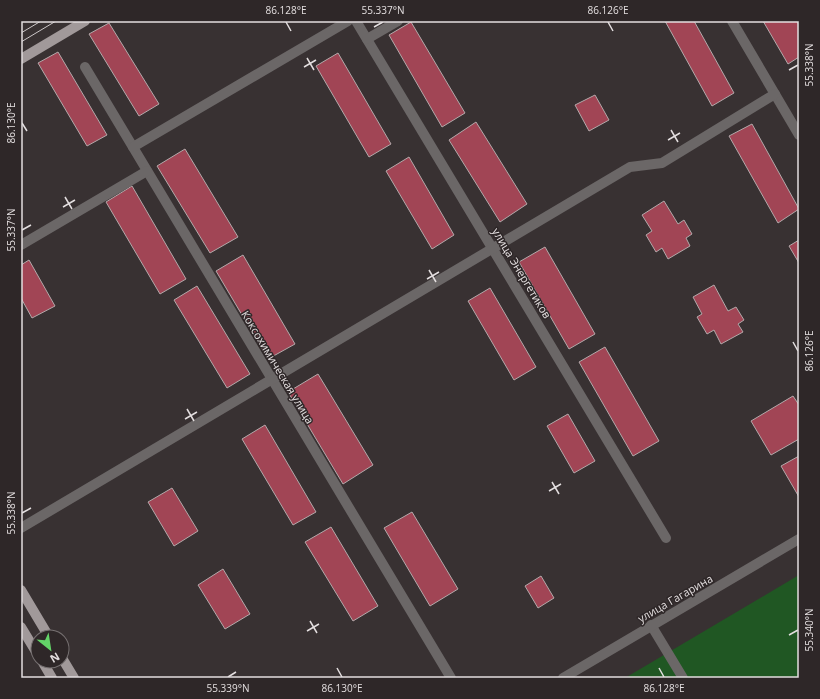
<svg xmlns="http://www.w3.org/2000/svg" width="820" height="699" font-family="'Open Sans',sans-serif">
	<style>
		.green { fill: #205723 }
		.building { fill: #a14555; stroke: #b3a9aa }
		.lines { fill: none; stroke-linecap: round; stroke-linejoin: round }
		.minor { stroke: #6b6767; stroke-width: 10 }
		.major { stroke: #a1999a; stroke-width: 10 }
		.tram { stroke: #cbc6c7; stroke-width: 1 }
		.ticks { fill: none; stroke: #e3dedf; stroke-width: 1.5 }
		.labels { text-anchor: middle; dominant-baseline: central; stroke-width: 3; stroke-linejoin: round; paint-order: stroke }
		.street-label { font-size: 11px; fill: #e3dedf; stroke: #2e2728 }
		.neatline { fill: none; stroke: #e3dedf; stroke-width: 1.5 }
		.ticks-label { font-size: 10px; text-anchor: middle; fill: #e3dedf }
	</style>
	<rect width="100%" height="100%" fill="#383132"/>
	<polygon class="green" points="799,575 799,678 625,678"/>
	<g class="building">
		<polygon points="665,21 694,21 734,93 712,106"/>
		<polygon points="763,21 797,21 799,25 799,57 788,64"/>
		<polygon points="411,22 465,113 442,127 389,35"/>
		<polygon points="109,23 159,104 139,116 89,34"/>
		<polygon points="58,52 107,135 87,146 38,63"/>
		<polygon points="338,53 391,144 369,157 316,66"/>
		<polygon points="595,95 609,120 589,131 575,105"/>
		<polygon points="476,122 527,204 500,222 449,140"/>
		<polygon points="752,124 799,209 778,223 729,136"/>
		<polygon points="185,149 238,237 210,253 157,166"/>
		<polygon points="409,157 454,235 432,249 386,171"/>
		<polygon points="132,186 186,279 160,294 106,202"/>
		<polygon points="664,201 678,224 684,220 692,234 686,238 690,246 668,259 662,248 656,252 646,235 652,231 642,215"/>
		<polygon points="799,240 799,263 789,246"/>
		<polygon points="545,247 595,334 569,349 519,262"/>
		<polygon points="243,255 295,344 268,359 216,271"/>
		<polygon points="29,260 55,306 32,318 21,298 21,265"/>
		<polygon points="714,285 728,311 736,307 744,320 738,324 743,332 721,344 714,330 707,334 697,317 702,314 693,297"/>
		<polygon points="197,286 250,374 227,388 174,300"/>
		<polygon points="490,288 536,367 514,380 468,301"/>
		<polygon points="605,347 659,441 633,456 579,362"/>
		<polygon points="318,374 373,465 343,484 288,392"/>
		<polygon points="793,396 799,405 799,439 771,455 751,421"/>
		<polygon points="568,414 595,461 574,473 547,426"/>
		<polygon points="265,425 316,512 293,525 242,439"/>
		<polygon points="799,456 799,497 781,466"/>
		<polygon points="172,488 198,531 174,546 148,502"/>
		<polygon points="412,512 458,589 430,606 384,528"/>
		<polygon points="331,527 378,606 353,621 305,542"/>
		<polygon points="223,569 250,614 225,629 198,585"/>
		<polygon points="541,576 554,598 538,608 525,586"/>
	</g>
	<g class="lines">
		<g class="minor">
			<polyline points="356,21 666,538"/>
			<polyline points="732,21 799,135"/>
			<polyline points="367,39 398,21"/>
			<polyline points="85,67 451,678"/>
			<polyline points="133,147 348,21"/>
			<polyline points="21,245 147,171"/>
			<polyline points="21,528 630,167 662,163 775,94"/>
			<polyline points="651,625 683,678"/>
			<polyline points="563,678 799,539"/>
		</g>
		<g class="major">
			<polyline points="21,59 85,21"/>
			<polyline points="21,590 49,637"/>
			<polyline points="21,627 38,655"/>
			<polyline points="62,658 74,678"/>
			<polyline points="42,661 52,678"/>
		</g>
		<g class="tram">
			<polyline points="21,33 41,21"/>
			<polyline points="21,42 56,21"/>
		</g>
	</g>
	<path class="ticks" d="M286,22L291,31M608,22L613,31M374,27L383,22M307,58L314,70M304,67L316,60M789,70L798,65M22,123L27,131M671,130L678,142M668,140L680,133M65,197L72,209M63,207L75,200M22,230L31,225M429,270L436,282M427,279L439,272M793,342L798,351M187,409L194,421M185,419L197,412M552,482L559,494M549,491L561,484M22,513L31,508M310,621L317,633M307,631L319,624M789,635L798,630M337,668L342,677M659,668L664,677M228,677L236,672"/>
	<g class="labels">
		<g class="street-label">
			<text transform="translate(522 273) rotate(59)">улица Энергетиков</text>
			<text transform="translate(278 367) rotate(59)">Коксохимическая улица</text>
			<text transform="translate(675 598) rotate(-30)">улица Гагарина</text>
		</g>
	</g>
	<rect width="820" height="699" fill="none" stroke="#2e2728" stroke-width="44"/>
	<g transform="translate(50 649) rotate(150)"><circle r="19" fill="#2e2728" stroke="#767071"/>
	<path d="M0-3L7 15L0 10L-7 15Z" fill="#63d468"/>
	<text y="-6" font-size="11" font-weight="bold" text-anchor="middle" fill="#e3dedf">N</text>
	</g>
	<rect x="22" y="22" width="776" height="655" class="neatline"/>
	<g class="ticks-label">
		<text x="286" y="14">86.128°E</text>
		<text x="383" y="14">55.337°N</text>
		<text x="608" y="14">86.126°E</text>
		<text transform="translate(809 65) rotate(-90)" y="4">55.338°N</text>
		<text transform="translate(11 123) rotate(-90)" y="4">86.130°E</text>
		<text transform="translate(11 230) rotate(-90)" y="4">55.337°N</text>
		<text transform="translate(809 351) rotate(-90)" y="4">86.126°E</text>
		<text transform="translate(11 513) rotate(-90)" y="4">55.338°N</text>
		<text transform="translate(809 630) rotate(-90)" y="4">55.340°N</text>
		<text x="228" y="692">55.339°N</text>
		<text x="342" y="692">86.130°E</text>
		<text x="664" y="692">86.128°E</text>
	</g>
</svg>
